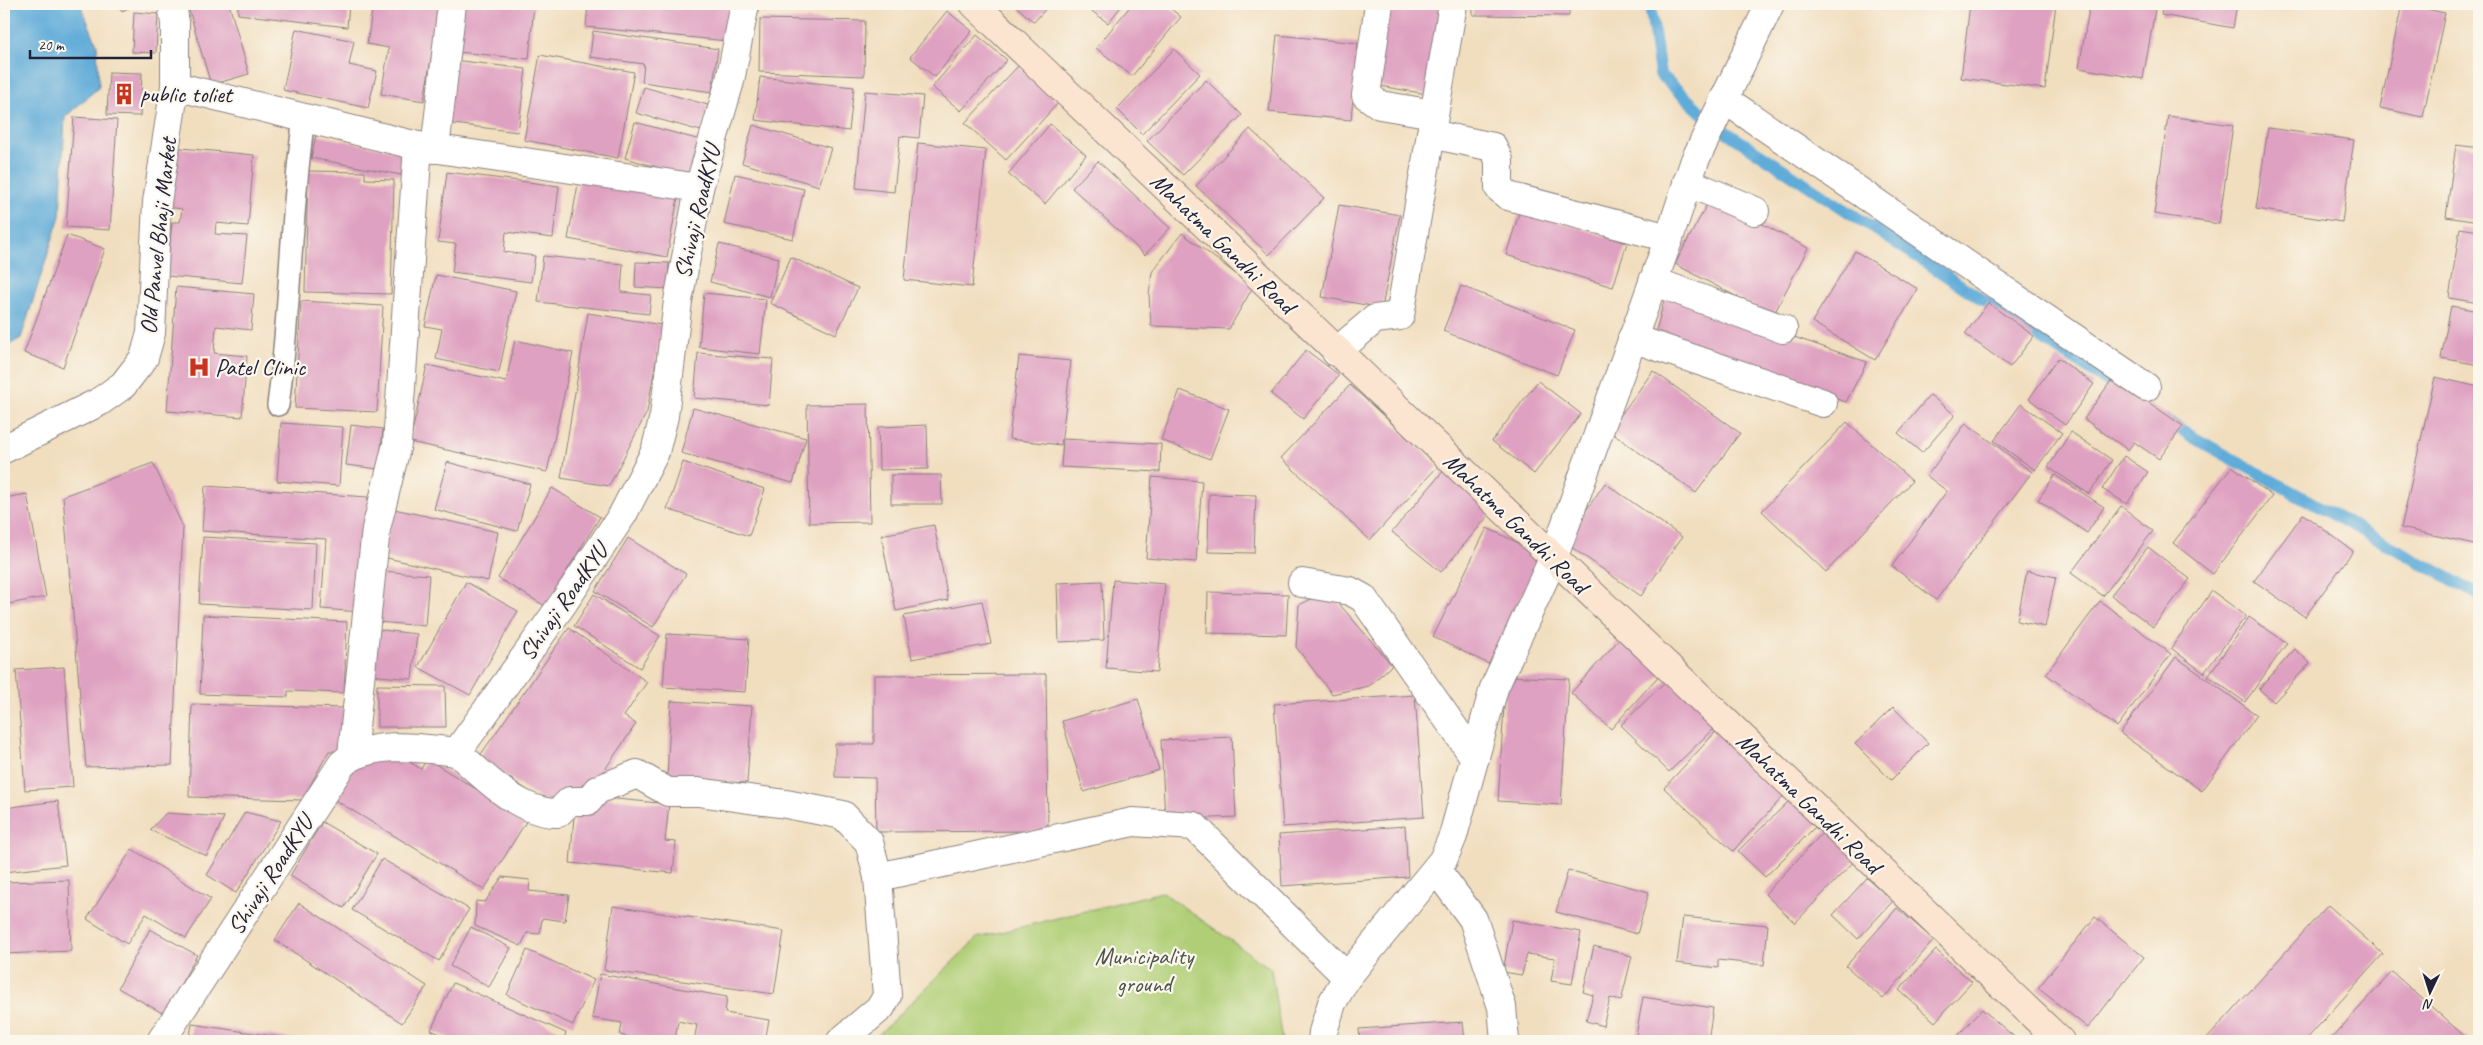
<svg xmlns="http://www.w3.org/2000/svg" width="2483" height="1045" font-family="Caveat,sans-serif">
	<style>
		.green { fill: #afce75; stroke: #687858 }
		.water { fill: #60acd9; stroke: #41678a }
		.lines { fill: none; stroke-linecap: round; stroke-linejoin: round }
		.stream { stroke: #60acd9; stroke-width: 12 }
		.building { fill: #dfa1c1 }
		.service-casing { stroke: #8a807d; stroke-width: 24 }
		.minor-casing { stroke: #8a807d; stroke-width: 30 }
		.tertiary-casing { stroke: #8a807d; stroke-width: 30 }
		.secondary-casing { stroke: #8a807d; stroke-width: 30 }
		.service { stroke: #fff; stroke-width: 21 }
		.minor { stroke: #fff; stroke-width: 28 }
		.tertiary { stroke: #fff; stroke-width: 28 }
		.secondary { stroke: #fce5d0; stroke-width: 28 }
		.labels { text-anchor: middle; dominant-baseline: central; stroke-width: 4.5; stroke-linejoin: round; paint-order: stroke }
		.poi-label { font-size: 24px; fill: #22223b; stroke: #fbf7ec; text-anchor: start }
		.street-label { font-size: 24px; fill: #22223b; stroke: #fbf7ec }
		.park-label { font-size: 24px; fill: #4c564c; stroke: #fbf7ec }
	</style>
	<rect width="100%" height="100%" fill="#fbf7ec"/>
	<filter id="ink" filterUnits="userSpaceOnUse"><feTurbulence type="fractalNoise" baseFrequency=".02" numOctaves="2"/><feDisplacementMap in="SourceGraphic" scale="10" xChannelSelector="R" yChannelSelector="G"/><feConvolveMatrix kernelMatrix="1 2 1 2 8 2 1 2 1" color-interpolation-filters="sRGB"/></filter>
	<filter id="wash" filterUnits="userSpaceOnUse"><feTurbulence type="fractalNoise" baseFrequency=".0096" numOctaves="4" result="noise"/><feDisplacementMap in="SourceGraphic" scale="20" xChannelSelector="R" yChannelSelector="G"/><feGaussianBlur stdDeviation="1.12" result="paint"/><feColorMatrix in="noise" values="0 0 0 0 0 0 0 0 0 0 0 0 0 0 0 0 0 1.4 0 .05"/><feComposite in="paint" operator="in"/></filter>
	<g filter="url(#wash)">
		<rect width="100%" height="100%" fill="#f1debf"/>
		<polygon class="green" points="1162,892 1271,969 1282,1041 872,1041 977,938"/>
		<polygon class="water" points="4,4 80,4 97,44 99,87 65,117 60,216 21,338 4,348"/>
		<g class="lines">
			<g class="stream">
				<polyline points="1650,4 1660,74 1714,124 2124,392"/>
				<polyline points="2166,420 2191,436 2479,595"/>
			</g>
		</g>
		<g id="blocks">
			<g class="building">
				<polygon points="118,4 137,4 122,11"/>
				<polygon points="211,4 229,4 249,74 211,85 189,10"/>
				<polygon points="238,4 349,4 347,27 238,14"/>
				<polygon points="373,4 440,4 424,101 381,94 389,48 367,44"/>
				<polygon points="463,4 534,4 529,59 458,52"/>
				<polygon points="588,4 695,4 730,7 727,41 586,27"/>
				<polygon points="763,4 861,4 861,7 763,10"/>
				<polygon points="1013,4 1050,4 1034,22"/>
				<polygon points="1082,4 1123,4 1108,23"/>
				<polygon points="1132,4 1165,4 1181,17 1132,76 1096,48"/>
				<polygon points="1387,4 1447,4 1433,95 1374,85"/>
				<polygon points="1473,4 1569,4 1569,16 1473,15"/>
				<polygon points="1970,4 2056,4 2045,89 1961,78"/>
				<polygon points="2090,4 2156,4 2143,79 2079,68"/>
				<polygon points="2163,4 2237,4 2233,28 2161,15"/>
				<polygon points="2402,4 2445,13 2423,117 2380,108"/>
				<polygon points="947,11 972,31 935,77 910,57"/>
				<polygon points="134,12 158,14 156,53 132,52"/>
				<polygon points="760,19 865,21 864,76 759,72"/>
				<polygon points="296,29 354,41 349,65 377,71 368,108 283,90"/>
				<polygon points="593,31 718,49 712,92 642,82 644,64 590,57"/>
				<polygon points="977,35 1007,60 961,111 932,87"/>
				<polygon points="1277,35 1358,43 1351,120 1269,112"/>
				<polygon points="1174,49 1200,74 1142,134 1117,109"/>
				<polygon points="540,55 634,72 618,158 524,140"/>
				<polygon points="454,60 526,69 518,132 446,123"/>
				<polygon points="1018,66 1058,103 1006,160 965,123"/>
				<polygon points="109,72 142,73 140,116 107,115"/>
				<polygon points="760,77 854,87 849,131 755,120"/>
				<polygon points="1206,80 1242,115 1183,175 1147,141"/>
				<polygon points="644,87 708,105 701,131 636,113"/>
				<polygon points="865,91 923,96 919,138 900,136 894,192 856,188"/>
				<polygon points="2168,116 2233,125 2219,224 2154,214"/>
				<polygon points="74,117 117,120 110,230 66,227"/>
				<polygon points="635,122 700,140 689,176 625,158"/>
				<polygon points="1050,124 1086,155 1045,204 1008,174"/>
				<polygon points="753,125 831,148 819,186 742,163"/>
				<polygon points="2268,128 2354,140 2342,222 2256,209"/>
				<polygon points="1250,129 1324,198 1269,255 1196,186"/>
				<polygon points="316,135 406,153 401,175 311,158"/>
				<polygon points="918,143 986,150 972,287 904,280"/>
				<polygon points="2456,145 2479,148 2479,222 2446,217"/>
				<polygon points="171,147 254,155 248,226 216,223 215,234 247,236 242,283 167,276 172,222 180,222 182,209 166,207"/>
				<polygon points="1098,161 1170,228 1145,255 1072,188"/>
				<polygon points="308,171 365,172 365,179 394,180 391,294 305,292"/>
				<polygon points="447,172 559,186 553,238 506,232 504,252 535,256 531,282 452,272 456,244 438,242"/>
				<polygon points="735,174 804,189 793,239 724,224"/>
				<polygon points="579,179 678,197 667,257 568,239"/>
				<polygon points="1711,197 1808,248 1773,316 1675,264"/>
				<polygon points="1339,205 1400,215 1382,308 1322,297"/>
				<polygon points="1520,210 1627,243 1613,287 1506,255"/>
				<polygon points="2460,228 2479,231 2479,303 2449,298"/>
				<polygon points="1182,233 1253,287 1229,329 1151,326 1149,295 1152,272"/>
				<polygon points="67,235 105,249 63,367 24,353"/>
				<polygon points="719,244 779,258 770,297 710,282"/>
				<polygon points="1855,251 1918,289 1875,360 1812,322"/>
				<polygon points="543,256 623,264 621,292 651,295 649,314 538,302"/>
				<polygon points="791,257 858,288 836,334 770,303"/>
				<polygon points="636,262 669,263 668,289 635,287"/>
				<polygon points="436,275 516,291 499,372 436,359 442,329 425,326"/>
				<polygon points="1461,286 1575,330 1557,375 1443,331"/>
				<polygon points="176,287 254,294 251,330 216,326 214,353 247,356 242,417 167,411"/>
				<polygon points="704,293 766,299 760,354 699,347"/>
				<polygon points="1666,293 1867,362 1846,402 1653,342"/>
				<polygon points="301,301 383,306 377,412 295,408"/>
				<polygon points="1988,303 2034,336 2010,367 1965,334"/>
				<polygon points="2451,306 2479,311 2479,365 2441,358"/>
				<polygon points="588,313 662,325 647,412 609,486 561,478"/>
				<polygon points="515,340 573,353 547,472 410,442 427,365 506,382"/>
				<polygon points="1306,350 1339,375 1303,419 1271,394"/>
				<polygon points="698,353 773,359 769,405 694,398"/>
				<polygon points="1019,356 1071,361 1061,445 1009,439"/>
				<polygon points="2058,358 2094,384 2065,425 2029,399"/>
				<polygon points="1653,371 1740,433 1696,493 1609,431"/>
				<polygon points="2435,377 2479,387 2479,545 2401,528"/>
				<polygon points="2113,378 2183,426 2159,459 2134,442 2128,450 2084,419"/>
				<polygon points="1538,381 1581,414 1534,474 1492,441"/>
				<polygon points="1350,385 1438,466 1370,540 1281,458"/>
				<polygon points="1180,390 1229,409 1210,459 1161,440"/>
				<polygon points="1930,395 1955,415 1922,453 1898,433"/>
				<polygon points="868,404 870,522 809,523 807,405"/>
				<polygon points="2021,404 2062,433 2035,470 1994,441"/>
				<polygon points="693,408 806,438 793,483 681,453"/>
				<polygon points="1847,422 1912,481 1826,572 1762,511"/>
				<polygon points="281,423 343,427 339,486 277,481"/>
				<polygon points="1966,423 2032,472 1936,600 1892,566 1947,491 1927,476"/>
				<polygon points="351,425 383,429 379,469 346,465"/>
				<polygon points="927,425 928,469 879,470 878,427"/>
				<polygon points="2071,432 2112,460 2089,494 2048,467"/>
				<polygon points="1063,439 1161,444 1160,472 1061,467"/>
				<polygon points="2124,456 2148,472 2127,504 2102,489"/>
				<polygon points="447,462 530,484 517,531 434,509"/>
				<polygon points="683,462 765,489 749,536 667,509"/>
				<polygon points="153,463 183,527 172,765 86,767 63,496"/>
				<polygon points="2232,466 2272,496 2213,574 2173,543"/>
				<polygon points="1445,469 1494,509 1441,572 1392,532"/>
				<polygon points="891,475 941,475 942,504 891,504"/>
				<polygon points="2055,475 2104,507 2087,533 2038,500"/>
				<polygon points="1152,477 1202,481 1196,562 1146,558"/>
				<polygon points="1605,483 1682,537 1641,596 1564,542"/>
				<polygon points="205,486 368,497 360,612 321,609 326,539 202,531"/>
				<polygon points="552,488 600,517 545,606 498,578"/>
				<polygon points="27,494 46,597 8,604 4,580 4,498"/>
				<polygon points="1209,494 1256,495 1254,553 1208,552"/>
				<polygon points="2121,506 2153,531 2103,596 2071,573"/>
				<polygon points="394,509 498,532 488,581 383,557"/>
				<polygon points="2303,514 2353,551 2305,617 2254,581"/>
				<polygon points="934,525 948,600 896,611 881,535"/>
				<polygon points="1487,528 1542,554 1489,664 1433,637"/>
				<polygon points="203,537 316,543 313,610 199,604"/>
				<polygon points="628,538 686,574 653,627 595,591"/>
				<polygon points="2148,547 2190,579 2153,627 2111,595"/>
				<polygon points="382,571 429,575 425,626 377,622"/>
				<polygon points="2027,571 2056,577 2045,627 2017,621"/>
				<polygon points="1113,580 1165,584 1157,672 1106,668"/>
				<polygon points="1102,581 1104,640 1059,642 1057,583"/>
				<polygon points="466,582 518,611 470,695 418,667"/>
				<polygon points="1328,591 1392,665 1369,686 1332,694 1296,647 1299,605"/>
				<polygon points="2212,591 2246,616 2204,673 2171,648"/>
				<polygon points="1208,592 1288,594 1286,635 1207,633"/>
				<polygon points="594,594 660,636 640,668 574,626"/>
				<polygon points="982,601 991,644 912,659 904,616"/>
				<polygon points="2100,601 2171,654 2117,727 2046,674"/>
				<polygon points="203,615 347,622 344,693 288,691 288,697 200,694"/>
				<polygon points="2249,617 2287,643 2245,702 2208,676"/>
				<polygon points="569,628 647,682 624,716 636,724 584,800 566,787 552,807 479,757"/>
				<polygon points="373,629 417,634 412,679 369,675"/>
				<polygon points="667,634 749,639 745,692 663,687"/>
				<polygon points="1623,635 1663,671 1611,729 1571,693"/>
				<polygon points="2295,649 2310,663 2274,702 2259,689"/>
				<polygon points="2176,657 2257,715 2202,791 2120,733"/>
				<polygon points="64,667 73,787 25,790 16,670"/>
				<polygon points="1046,674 1048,831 876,832 875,778 835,777 835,744 874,744 874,675"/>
				<polygon points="1506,676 1569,679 1561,805 1498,801"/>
				<polygon points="1671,676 1719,723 1669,772 1621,725"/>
				<polygon points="377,685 445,686 446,727 377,727"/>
				<polygon points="1415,695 1424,817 1283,827 1274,704"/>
				<polygon points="1138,699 1159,770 1084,792 1062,721"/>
				<polygon points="671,701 752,706 747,783 667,779"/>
				<polygon points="192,704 346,708 345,751 329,751 302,800 189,797"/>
				<polygon points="1893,707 1928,743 1891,780 1855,744"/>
				<polygon points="1722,725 1791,788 1733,851 1664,788"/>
				<polygon points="1232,737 1236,817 1165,820 1161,740"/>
				<polygon points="393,752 421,769 427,759 527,820 484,890 335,800 354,767"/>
				<polygon points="4,753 7,773 4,773"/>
				<polygon points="1795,795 1821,821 1765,877 1738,851"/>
				<polygon points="596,797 669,804 665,841 676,842 673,873 570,863 575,805"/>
				<polygon points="58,801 66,865 4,872 4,808"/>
				<polygon points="245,812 281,821 236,893 207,875"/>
				<polygon points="166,813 224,817 207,856 150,830"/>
				<polygon points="322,822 377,854 344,908 290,876"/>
				<polygon points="1405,826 1408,877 1282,886 1279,835"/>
				<polygon points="1828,827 1859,856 1795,923 1765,894"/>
				<polygon points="132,849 211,899 186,938 146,914 127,944 87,919"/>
				<polygon points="382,859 469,909 439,961 352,910"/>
				<polygon points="1568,870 1649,892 1637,934 1556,912"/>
				<polygon points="502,877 530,880 529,891 569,895 565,921 542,918 540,934 527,933 521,946 475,926 476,901 485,902"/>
				<polygon points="1867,878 1893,901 1858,939 1833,915"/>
				<polygon points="69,880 71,951 4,954 4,882"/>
				<polygon points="299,903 427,986 402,1023 275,940"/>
				<polygon points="2328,905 2383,954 2305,1041 2205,1041"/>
				<polygon points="613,906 784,931 774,994 604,970"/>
				<polygon points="1897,908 1934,940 1883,999 1846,966"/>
				<polygon points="1683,917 1768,925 1764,965 1718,960 1718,968 1677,963"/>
				<polygon points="2095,917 2144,957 2088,1028 2038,988"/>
				<polygon points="1512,920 1581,932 1572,984 1551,981 1555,958 1527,954 1522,975 1503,972"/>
				<polygon points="471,927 511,948 489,987 450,966"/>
				<polygon points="150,929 197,955 164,1014 118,988"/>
				<polygon points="1594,946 1632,956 1621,1001 1610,998 1603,1026 1586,1021 1593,995 1583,992"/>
				<polygon points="527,950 594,980 573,1025 507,995"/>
				<polygon points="1936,950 1972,982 1935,1022 1899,990"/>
				<polygon points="2392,972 2470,1041 2329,1041"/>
				<polygon points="600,974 727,997 725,1013 769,1020 765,1041 694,1041 697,1025 678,1021 675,1041 637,1041 637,1039 620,1035 622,1023 592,1018"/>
				<polygon points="453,983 566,1033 563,1041 456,1041 431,1030"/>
				<polygon points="1643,997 1713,1008 1708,1041 1635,1041"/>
				<polygon points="1982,1009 2019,1041 1953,1041"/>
				<polygon points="1463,1022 1465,1041 1360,1041 1359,1029"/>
				<polygon points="192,1024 300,1040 300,1041 189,1041"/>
			</g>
		</g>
	</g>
	<g filter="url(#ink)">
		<use href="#blocks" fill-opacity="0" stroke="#8a807d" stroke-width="1"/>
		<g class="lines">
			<g class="service-casing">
				<path id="service" d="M278,405C291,310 290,213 304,118"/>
			</g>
			<g class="minor-casing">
				<g id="minor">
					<polyline points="1379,4 1366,95 1380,105 1434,114"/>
					<polyline points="175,86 418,146 699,188"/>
					<polyline points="1724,99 2146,387"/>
					<polyline points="1431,134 1493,147 1499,160 1499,188 1508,196 1669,238"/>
					<polyline points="435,149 452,4"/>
					<polyline points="1687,182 1755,211"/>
					<polyline points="1653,281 1783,329"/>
					<polyline points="1632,338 1823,403"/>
					<polyline points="1336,352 1375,319 1400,316 1453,4"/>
					<polyline points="1302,583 1350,591 1363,598 1475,758"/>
					<path d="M457,752C483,776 520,814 558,813L570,801H588L597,790L637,774L668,792H698L786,804L843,815L869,842L878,877L887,996L881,1007L841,1041"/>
					<polyline points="352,755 376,529 397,444 418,146"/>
					<polyline points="1436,869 1473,919 1502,1007 1505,1041"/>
					<polyline points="878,877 1133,822 1194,826 1347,977"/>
					<polyline points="1322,1041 1323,1032 1332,1003 1347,977 1443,860 1453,836 1494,688 1553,559 1669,238 1695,160 1770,4"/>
				</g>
			</g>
			<g class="tertiary-casing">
				<g id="tertiary">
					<polyline points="4,449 99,402 123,385 144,358 151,333 157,202 175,86 175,23 172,4"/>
					<path d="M161,1041L342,764C370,739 422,748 457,752L564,602L623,514L655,452L664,416L678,301L699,188L730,81L745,4"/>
				</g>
			</g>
			<g class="secondary-casing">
				<polyline id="secondary" points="974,4 2060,1041"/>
			</g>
			<use href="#service" class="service"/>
			<use href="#minor" class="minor"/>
			<use href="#tertiary" class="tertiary"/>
			<use href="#secondary" class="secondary"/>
		</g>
	</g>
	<defs>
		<g id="building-bare" transform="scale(1.725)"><path d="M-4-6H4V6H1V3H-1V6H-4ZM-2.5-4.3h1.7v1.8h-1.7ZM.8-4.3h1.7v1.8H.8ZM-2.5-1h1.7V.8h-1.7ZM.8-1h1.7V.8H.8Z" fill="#c8321e" stroke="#fbf7ec" stroke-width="2.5" paint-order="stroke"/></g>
		<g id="hospital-bare" transform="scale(1.725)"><path d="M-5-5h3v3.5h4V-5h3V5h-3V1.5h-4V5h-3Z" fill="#c8321e" stroke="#fbf7ec" stroke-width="2.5" paint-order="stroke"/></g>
	</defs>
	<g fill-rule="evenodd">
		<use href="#building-bare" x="124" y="94"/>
		<use href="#hospital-bare" x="199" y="367"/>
	</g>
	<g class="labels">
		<g class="poi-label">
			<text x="140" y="94">public toliet</text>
			<text x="215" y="367">Patel Clinic</text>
		</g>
		<g class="street-label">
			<text transform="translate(697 212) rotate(-77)">Shivaji RoadKYU</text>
			<text transform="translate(158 236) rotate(-84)">Old Panvel Bhaji Market</text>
			<text transform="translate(1223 243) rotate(44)">Mahatma Gandhi Road</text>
			<text transform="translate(1516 523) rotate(44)">Mahatma Gandhi Road</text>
			<text transform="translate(563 602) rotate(-55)">Shivaji RoadKYU</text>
			<text transform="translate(1809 803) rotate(44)">Mahatma Gandhi Road</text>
			<text transform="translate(270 875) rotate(-57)">Shivaji RoadKYU</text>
		</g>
		<g class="park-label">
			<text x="1144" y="956">Municipality<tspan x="1144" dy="28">ground</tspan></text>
		</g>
	</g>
	<rect width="2483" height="1045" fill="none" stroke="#fbf7ec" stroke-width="20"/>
	<g transform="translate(2430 992) rotate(184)" stroke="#fbf7ec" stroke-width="4" paint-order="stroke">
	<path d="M0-4L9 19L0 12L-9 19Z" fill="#22223b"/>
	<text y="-8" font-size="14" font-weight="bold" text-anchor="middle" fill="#22223b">N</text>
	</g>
	<path d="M30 50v8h121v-8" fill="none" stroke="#22223b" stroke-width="2.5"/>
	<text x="38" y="50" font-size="15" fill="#22223b" stroke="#fbf7ec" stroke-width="4" paint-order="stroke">20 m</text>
</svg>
